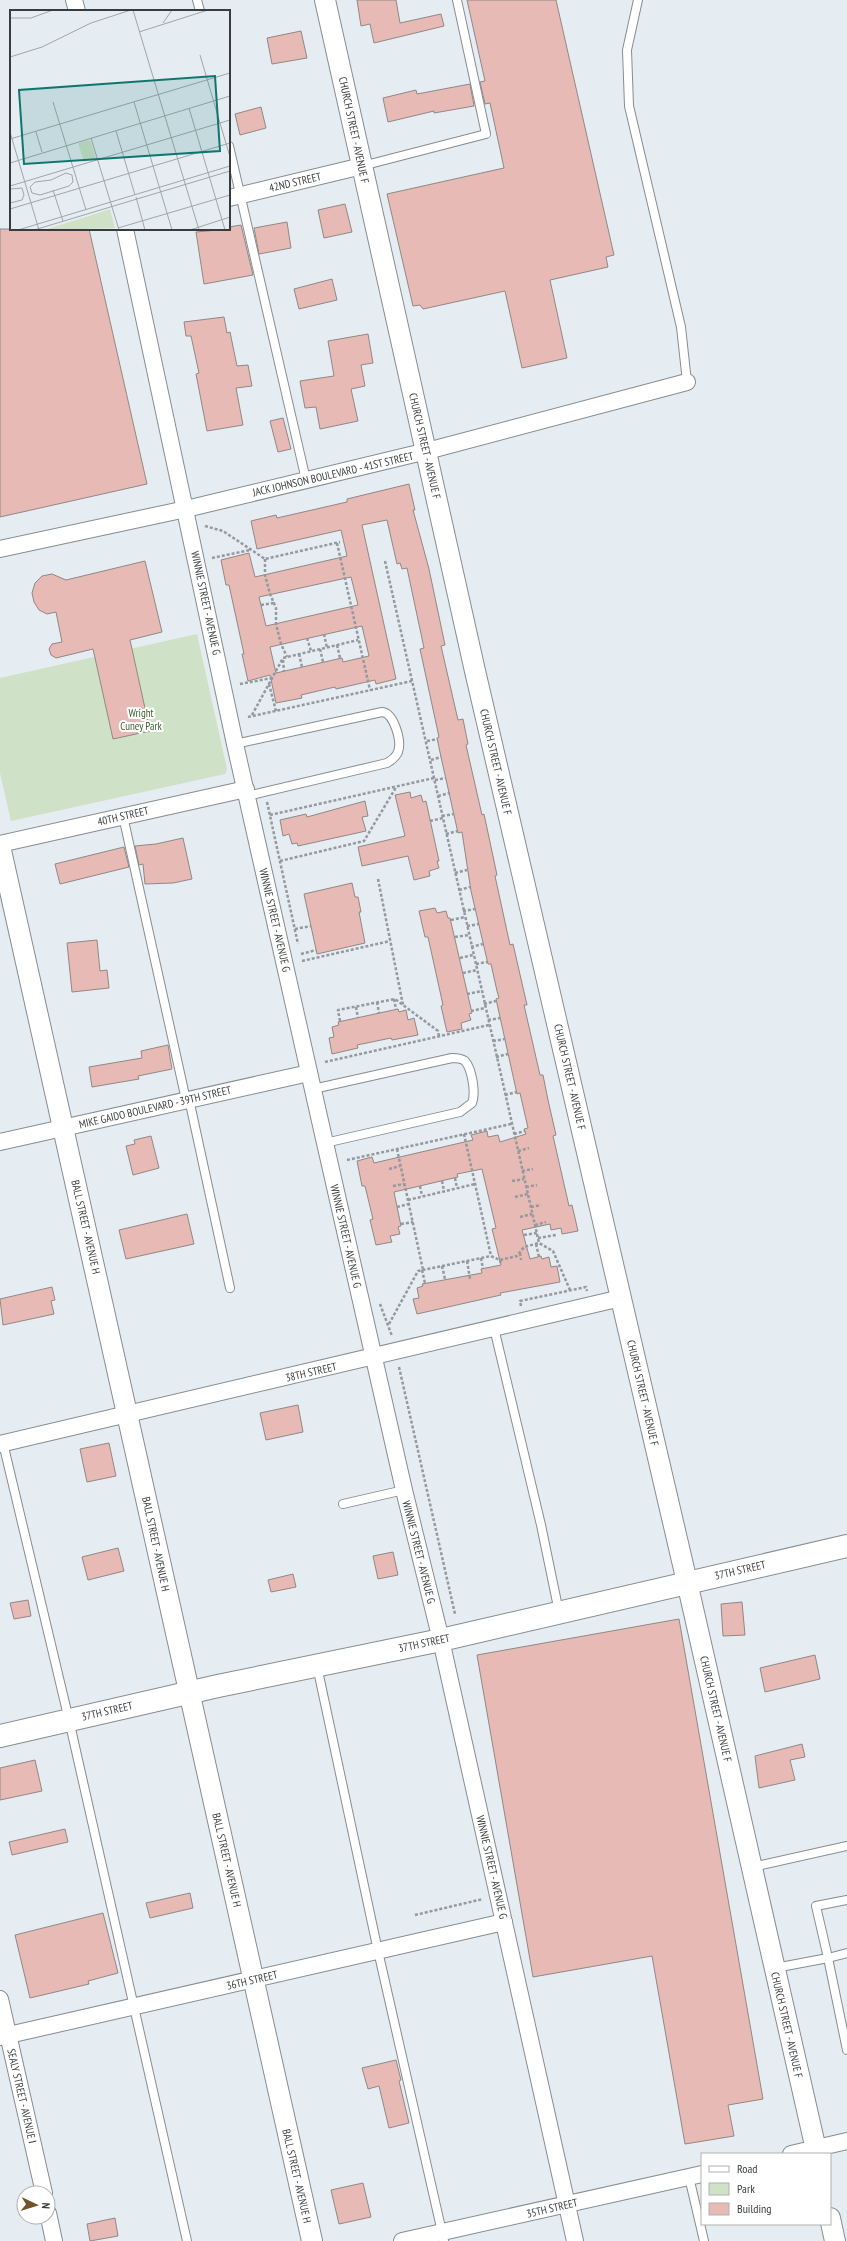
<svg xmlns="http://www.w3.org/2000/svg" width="847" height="2241" font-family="'PT Sans Narrow',sans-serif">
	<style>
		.green { fill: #cfe1c7 }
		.building { fill: #e7bab5; stroke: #908886; fill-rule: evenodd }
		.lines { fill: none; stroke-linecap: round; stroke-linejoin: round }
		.service-casing { stroke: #868d92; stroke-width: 10 }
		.minor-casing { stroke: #868d92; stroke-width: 18 }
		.tertiary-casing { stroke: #868d92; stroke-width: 22 }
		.secondary-casing { stroke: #868d92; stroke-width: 24 }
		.path { stroke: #94999e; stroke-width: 2.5; stroke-dasharray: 3 2; stroke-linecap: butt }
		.service { stroke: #fff; stroke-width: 8 }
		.minor { stroke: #fff; stroke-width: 16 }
		.tertiary { stroke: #fff; stroke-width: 20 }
		.secondary { stroke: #fff; stroke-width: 22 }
		.labels { text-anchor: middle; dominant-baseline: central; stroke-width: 4; stroke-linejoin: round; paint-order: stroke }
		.street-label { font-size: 11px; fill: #393c3e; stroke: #fff }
		.park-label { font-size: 11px; fill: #416030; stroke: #fff }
		.inset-road { fill: none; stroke: #a0a6aa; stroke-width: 1 }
		.view { fill: #0f766e; fill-opacity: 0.15; stroke: #0f766e; stroke-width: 2 }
		.inset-edge { fill: none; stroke: #393c3e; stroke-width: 2 }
	</style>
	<rect width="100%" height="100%" fill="#e5ecf2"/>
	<polygon class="green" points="197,634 227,769 225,774 11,821 0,773 0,678"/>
	<g class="building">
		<polygon points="357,0 396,0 400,23 441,14 444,26 374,43 370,24 361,26"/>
		<polygon points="467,0 556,0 614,255 606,257 608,267 550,280 567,358 522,368 505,291 423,309 420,305 413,306 387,194 504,168 490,103 485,104 480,82 485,81"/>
		<polygon points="301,31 307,58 272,64 267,38"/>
		<polygon points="470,84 474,106 434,113 434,111 388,122 383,98 416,90 417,94"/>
		<polygon points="261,107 266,128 240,135 235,114"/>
		<polygon points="345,204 352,232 324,238 318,210"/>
		<polygon points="287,222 291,248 259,254 254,228"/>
		<polygon points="241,225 253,275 204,284 196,232 229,229 229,227"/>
		<polygon points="0,229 89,229 147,484 0,517"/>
		<polygon points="332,279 337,300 299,309 294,289"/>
		<polygon points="224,317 227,333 230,332 237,366 248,365 252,386 236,388 243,425 207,431 196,374 199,373 191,336 186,336 184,322"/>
		<polygon points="368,334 373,363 361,365 365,386 351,389 358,421 320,429 316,407 305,408 300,381 334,376 328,341"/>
		<polygon points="283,418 291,449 278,452 270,421"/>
		<path d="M409,484L415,510H413L429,569L445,645L441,646L458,720L463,719L468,744L466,745L482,815L484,814L497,875L495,876L510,945L513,944L527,1005H524L540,1075H543L548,1100L556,1135L553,1136L569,1206L572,1205L578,1231L562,1234L561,1228L551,1230L550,1224L522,1230L530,1259L541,1256L542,1259L549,1257L551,1267L557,1266L560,1282L500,1293L501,1295L417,1314L413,1299L419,1298L417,1288L423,1286L422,1284L482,1273L481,1269L501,1265L492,1229L496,1228L482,1169L457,1174L458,1177L394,1192L401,1226L398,1227L400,1234L390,1236L392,1242L376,1245L370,1220L373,1219L365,1186H362L357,1161L372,1157L374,1163L473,1140L471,1135L487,1131L488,1137L498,1135L500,1142L526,1134L524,1129L528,1128L520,1093L517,1094L496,999L499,998L497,991L491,964H488L471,891L462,832L458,833L441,757L437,738L439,737L420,649L424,648L407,568L402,569L400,563L397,564L387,520L362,525L396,679L376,684L375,680L336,689L335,687L301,695L302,698L276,703L270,675L248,681L242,654H244L229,585H226L221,560L249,553L255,577L347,556L341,530L257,549L251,521L276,515L277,518L347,502V499ZM351,577L358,605L266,626L259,597ZM362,626L369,656L343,662L342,658L276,673L270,647Z"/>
		<polygon points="145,561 162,632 130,640 150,731 113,739 93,649 56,658 51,655 49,649 52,644 62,642 56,612 47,614 39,610 34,602 32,593 35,583 42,576 52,574 66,580"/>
		<polygon points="410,792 411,798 421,795 423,802 426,801 439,861 437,861 439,868 429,871 430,876 414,880 408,856 362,866 358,847 405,836 395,795"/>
		<polygon points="365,801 368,816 362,817 366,831 298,846 297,843 292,844 289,834 283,836 280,820 306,814 307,817"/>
		<polygon points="183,838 192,879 173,883 145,884 143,864 139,865 135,846 156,844"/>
		<polygon points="124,847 129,867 60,884 55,864"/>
		<polygon points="352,883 355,897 358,897 361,912 359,912 365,943 317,954 304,894"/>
		<polygon points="435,908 437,913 446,911 448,918 450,918 472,1013 469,1014 471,1020 461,1023 462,1029 447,1032 441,1006 443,1005 428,937 425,937 419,911"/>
		<polygon points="97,940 100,971 107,970 109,988 72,992 67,943"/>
		<polygon points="398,1009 399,1012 406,1010 408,1020 414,1018 418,1035 392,1040 391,1038 357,1045 358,1048 332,1054 329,1038 334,1037 332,1027 339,1025 338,1022"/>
		<polygon points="168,1045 172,1069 138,1076 139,1079 92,1087 89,1067 142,1058 141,1051"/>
		<polygon points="151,1136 159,1168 133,1175 126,1146 135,1144 134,1140"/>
		<polygon points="187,1214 194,1244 126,1259 119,1230"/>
		<polygon points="52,1287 55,1300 51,1301 54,1314 3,1325 0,1299"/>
		<polygon points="298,1405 303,1432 266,1440 260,1413"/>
		<polygon points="109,1443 116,1476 87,1482 80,1449"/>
		<polygon points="118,1548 124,1571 88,1580 82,1557"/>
		<polygon points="393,1552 398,1575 378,1579 373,1556"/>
		<polygon points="293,1574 296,1587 271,1592 268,1580"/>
		<polygon points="28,1600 31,1616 14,1619 10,1603"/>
		<polygon points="742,1602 745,1635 723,1636 721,1604"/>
		<polygon points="679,1619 763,2099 728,2105 734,2136 685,2144 652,1956 533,1977 477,1655"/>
		<polygon points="815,1655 820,1679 765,1692 760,1668"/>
		<polygon points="802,1744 805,1757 790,1760 795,1780 759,1788 755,1756"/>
		<polygon points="35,1760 42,1791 0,1800 0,1768"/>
		<polygon points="65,1829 68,1842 12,1855 9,1842"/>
		<polygon points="190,1893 193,1908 150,1918 146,1903"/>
		<polygon points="103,1913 118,1973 88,1981 89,1984 30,1998 15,1935"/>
		<polygon points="396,2060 401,2080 399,2081 409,2123 389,2128 379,2086 368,2089 362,2068"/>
		<polygon points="363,2183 371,2217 339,2224 331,2190"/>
		<polygon points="115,2218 118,2236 90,2241 87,2224"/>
	</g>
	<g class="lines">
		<g class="service-casing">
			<g id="service">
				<polyline points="197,0 200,11"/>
				<polyline points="638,0 627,50 629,106 681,327 687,382"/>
				<polyline points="229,146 306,480"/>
				<polyline points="362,166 486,134 457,0"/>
				<path d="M235,744L382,712C394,713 402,741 398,752C396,757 392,760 387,763L247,796"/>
				<polyline points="123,816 186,1100"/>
				<path d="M313,1089L452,1058C457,1058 461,1058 465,1061C472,1069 476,1093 472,1103L460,1112L325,1143"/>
				<polyline points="189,1099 230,1288"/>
				<polyline points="494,1328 541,1525 559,1612"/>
				<polyline points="3,1443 69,1720 187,2241"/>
				<polyline points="343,1504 404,1490"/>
				<polyline points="317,1666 378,1951 444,2241"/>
				<polyline points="752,1867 847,1846"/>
				<polyline points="847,1900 816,1906 828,1958 847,1953"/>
				<polyline points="775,1968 828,1958 847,2050"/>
				<polyline points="689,2177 704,2241"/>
			</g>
		</g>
		<g class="minor-casing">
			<g id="minor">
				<polyline points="74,0 77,11"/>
				<polyline points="229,198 362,166"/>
				<polyline points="125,229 235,744 325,1143 404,1490 441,1640 575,2241"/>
				<polyline points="0,549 186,509 427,451 687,382"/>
				<polyline points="0,844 246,789"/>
				<polyline points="0,1142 309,1073"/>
				<polyline points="0,1444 621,1298"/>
				<polyline points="0,1999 44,2193"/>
				<polyline points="0,2037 504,1922"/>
				<polyline points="791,2154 847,2141"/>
				<polyline points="48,2213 54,2241"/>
				<polyline points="402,2241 702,2174"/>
			</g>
		</g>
		<g class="tertiary-casing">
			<g id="tertiary">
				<polyline points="325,0 475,671 687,1582 817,2154"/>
				<polyline points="0,846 312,2241"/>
				<polyline points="830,2218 835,2241"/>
			</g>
		</g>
		<g class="secondary-casing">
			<polyline id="secondary" points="0,1736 218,1686 441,1640 847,1546"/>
		</g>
		<g class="path">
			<polyline points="205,526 223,531 265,559 340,542"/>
			<polyline points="337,543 370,690"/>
			<polyline points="212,558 250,550"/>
			<polyline points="265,559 265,575 270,594 276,608 276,624 281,644 287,657"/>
			<polyline points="385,561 539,1243"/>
			<polyline points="261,605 274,603"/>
			<polyline points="324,634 327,648"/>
			<polyline points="307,638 311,651"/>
			<polyline points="337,645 340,658"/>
			<polyline points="320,649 323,662"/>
			<polyline points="299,654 302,667"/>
			<polyline points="283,660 284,671"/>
			<polyline points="240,684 272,678"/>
			<polyline points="269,684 276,711"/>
			<polyline points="252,715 283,658 358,640"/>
			<polyline points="248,717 412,681"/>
			<polyline points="427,741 438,739"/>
			<polyline points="431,760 441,757"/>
			<polyline points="435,780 446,778"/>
			<polyline points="438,796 450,793"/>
			<polyline points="267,802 298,944"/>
			<polyline points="270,815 434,778"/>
			<polyline points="442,816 454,814"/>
			<polyline points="430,821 443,818"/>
			<polyline points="446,834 458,831"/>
			<polyline points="280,861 364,841 395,789 395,787"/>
			<polyline points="455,873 467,870"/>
			<polyline points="378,879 403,1005"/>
			<polyline points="459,890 470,887"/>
			<polyline points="463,911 475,909"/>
			<polyline points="451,920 465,917"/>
			<polyline points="467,926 479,924"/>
			<polyline points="295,929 311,926"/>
			<polyline points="455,937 469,935"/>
			<polyline points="471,947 483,944"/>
			<polyline points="301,954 316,950"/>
			<polyline points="460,958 473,955"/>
			<polyline points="302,961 390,941"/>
			<polyline points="476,964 487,962"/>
			<polyline points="463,973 477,970"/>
			<polyline points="467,994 482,991"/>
			<polyline points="394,999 396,1009"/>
			<polyline points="377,1002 379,1013"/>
			<polyline points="484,1004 496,1001"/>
			<polyline points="356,1007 358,1018"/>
			<polyline points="471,1011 485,1008"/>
			<polyline points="488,1020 500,1018"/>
			<polyline points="340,1021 338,1010 395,999 438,1031 439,1036"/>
			<polyline points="493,1041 505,1039"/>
			<polyline points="496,1057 508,1054"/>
			<polyline points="325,1062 489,1025"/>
			<polyline points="505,1095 517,1092"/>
			<polyline points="464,1134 491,1256"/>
			<polyline points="514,1134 525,1131"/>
			<polyline points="397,1149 423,1270"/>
			<polyline points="518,1151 529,1148"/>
			<polyline points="347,1160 511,1124"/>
			<polyline points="389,1169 400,1166"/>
			<polyline points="522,1171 533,1169"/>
			<polyline points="455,1178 457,1188"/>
			<polyline points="442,1181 444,1191"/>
			<polyline points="512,1181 524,1179"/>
			<polyline points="393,1186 404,1184"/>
			<polyline points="420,1186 422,1196"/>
			<polyline points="526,1187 537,1185"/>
			<polyline points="515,1197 528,1194"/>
			<polyline points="408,1200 475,1184"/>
			<polyline points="397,1207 409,1204"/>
			<polyline points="531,1207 541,1205"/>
			<polyline points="520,1217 532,1214"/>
			<polyline points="401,1224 413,1222"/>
			<polyline points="535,1225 546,1222"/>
			<polyline points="524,1235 537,1233"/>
			<polyline points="538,1238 556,1235"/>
			<polyline points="536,1244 539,1257"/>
			<polyline points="520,1253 521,1260"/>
			<polyline points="481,1258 483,1269"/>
			<polyline points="500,1260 501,1265"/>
			<polyline points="467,1261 470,1279"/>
			<polyline points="442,1266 445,1279"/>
			<polyline points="422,1270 425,1283"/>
			<polyline points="380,1304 392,1336"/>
			<polyline points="521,1306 520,1301 586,1287 587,1291"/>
			<polyline points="389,1324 418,1271 491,1256 500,1260 517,1256 524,1247 539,1243 553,1251 570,1290"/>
			<polyline points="399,1367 455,1614"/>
			<polyline points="415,1915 483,1899"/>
		</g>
		<use href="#service" class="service"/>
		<use href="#minor" class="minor"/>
		<use href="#tertiary" class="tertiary"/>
		<use href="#secondary" class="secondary"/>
	</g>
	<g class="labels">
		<g class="street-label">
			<text transform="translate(354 130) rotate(78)">CHURCH STREET - AVENUE F</text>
			<text transform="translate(295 182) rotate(-13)">42ND STREET</text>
			<text transform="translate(425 446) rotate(77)">CHURCH STREET - AVENUE F</text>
			<text transform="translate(333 474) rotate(-13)">JACK JOHNSON BOULEVARD - 41ST STREET</text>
			<text transform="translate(206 603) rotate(78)">WINNIE STREET - AVENUE G</text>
			<text transform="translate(496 762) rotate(77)">CHURCH STREET - AVENUE F</text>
			<text transform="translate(123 816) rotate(-13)">40TH STREET</text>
			<text transform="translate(275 920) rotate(77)">WINNIE STREET - AVENUE G</text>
			<text transform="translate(570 1077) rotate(77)">CHURCH STREET - AVENUE F</text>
			<text transform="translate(155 1107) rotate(-13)">MIKE GAIDO BOULEVARD - 39TH STREET</text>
			<text transform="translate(86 1227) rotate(77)">BALL STREET - AVENUE H</text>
			<text transform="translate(346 1236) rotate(77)">WINNIE STREET - AVENUE G</text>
			<text transform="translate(311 1372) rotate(-13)">38TH STREET</text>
			<text transform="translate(643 1393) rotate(77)">CHURCH STREET - AVENUE F</text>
			<text transform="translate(156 1544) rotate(78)">BALL STREET - AVENUE H</text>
			<text transform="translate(419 1552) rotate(76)">WINNIE STREET - AVENUE G</text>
			<text transform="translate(740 1570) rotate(-13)">37TH STREET</text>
			<text transform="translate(424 1643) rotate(-12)">37TH STREET</text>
			<text transform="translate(716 1709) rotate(77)">CHURCH STREET - AVENUE F</text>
			<text transform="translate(107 1711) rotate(-13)">37TH STREET</text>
			<text transform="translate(227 1860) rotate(77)">BALL STREET - AVENUE H</text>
			<text transform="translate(492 1867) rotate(77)">WINNIE STREET - AVENUE G</text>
			<text transform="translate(252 1980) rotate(-13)">36TH STREET</text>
			<text transform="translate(787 2025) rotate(77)">CHURCH STREET - AVENUE F</text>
			<text transform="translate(22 2096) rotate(77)">SEALY STREET - AVENUE I</text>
			<text transform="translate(297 2176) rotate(77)">BALL STREET - AVENUE H</text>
			<text transform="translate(552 2208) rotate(-13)">35TH STREET</text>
		</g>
		<g class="park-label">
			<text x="141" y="713">Wright<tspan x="141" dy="13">Cuney Park</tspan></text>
		</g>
	</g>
	<g transform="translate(10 10)">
		<rect width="220" height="220" fill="#e5ecf2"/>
		<path d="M80,130L86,148L74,152L68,133ZM100,199L105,218L34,220L76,207Z" fill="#cfe1c7"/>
		<path class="inset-road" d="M123,0L189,220M0,8H21L43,0M153,13L162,0M129,22L198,0M190,45L220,147M0,47L32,37L81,13L121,0M43,92L76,200M124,92L162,220M179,98L215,220M106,121L125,185M0,122L29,220M26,122L32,142M81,128L109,220M0,129L220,63M0,153L220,86M56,163L62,165L63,172L59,176L30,185L22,183L20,177L25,172L41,170ZM0,176L220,110M0,179L12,178L14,185L12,190L0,193M43,180L53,211M126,187L135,220M0,199L220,133M108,218L220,185M8,220L220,156M24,220L220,161M180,220L220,207"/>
		<path class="view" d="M205,66L210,141L14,154L9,80Z"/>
		<rect width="220" height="220" class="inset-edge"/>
	</g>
	<rect x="701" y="2153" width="130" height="72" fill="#ffffff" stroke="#b0b1b2"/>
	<rect x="709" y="2166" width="20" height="6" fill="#ffffff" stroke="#b0b1b2"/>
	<text x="737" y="2173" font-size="12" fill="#393c3e">Road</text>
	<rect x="709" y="2183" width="20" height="12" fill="#cfe1c7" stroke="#b0b1b2"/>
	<text x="737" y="2193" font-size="12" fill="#393c3e">Park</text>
	<rect x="709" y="2203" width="20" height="12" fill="#e7bab5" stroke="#b0b1b2"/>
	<text x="737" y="2213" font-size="12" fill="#393c3e">Building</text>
	<g transform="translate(36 2205) rotate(94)"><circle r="19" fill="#ffffff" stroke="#b0b1b2"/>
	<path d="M0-3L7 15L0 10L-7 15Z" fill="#735129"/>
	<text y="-6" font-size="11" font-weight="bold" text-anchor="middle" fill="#393c3e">N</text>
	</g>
</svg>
